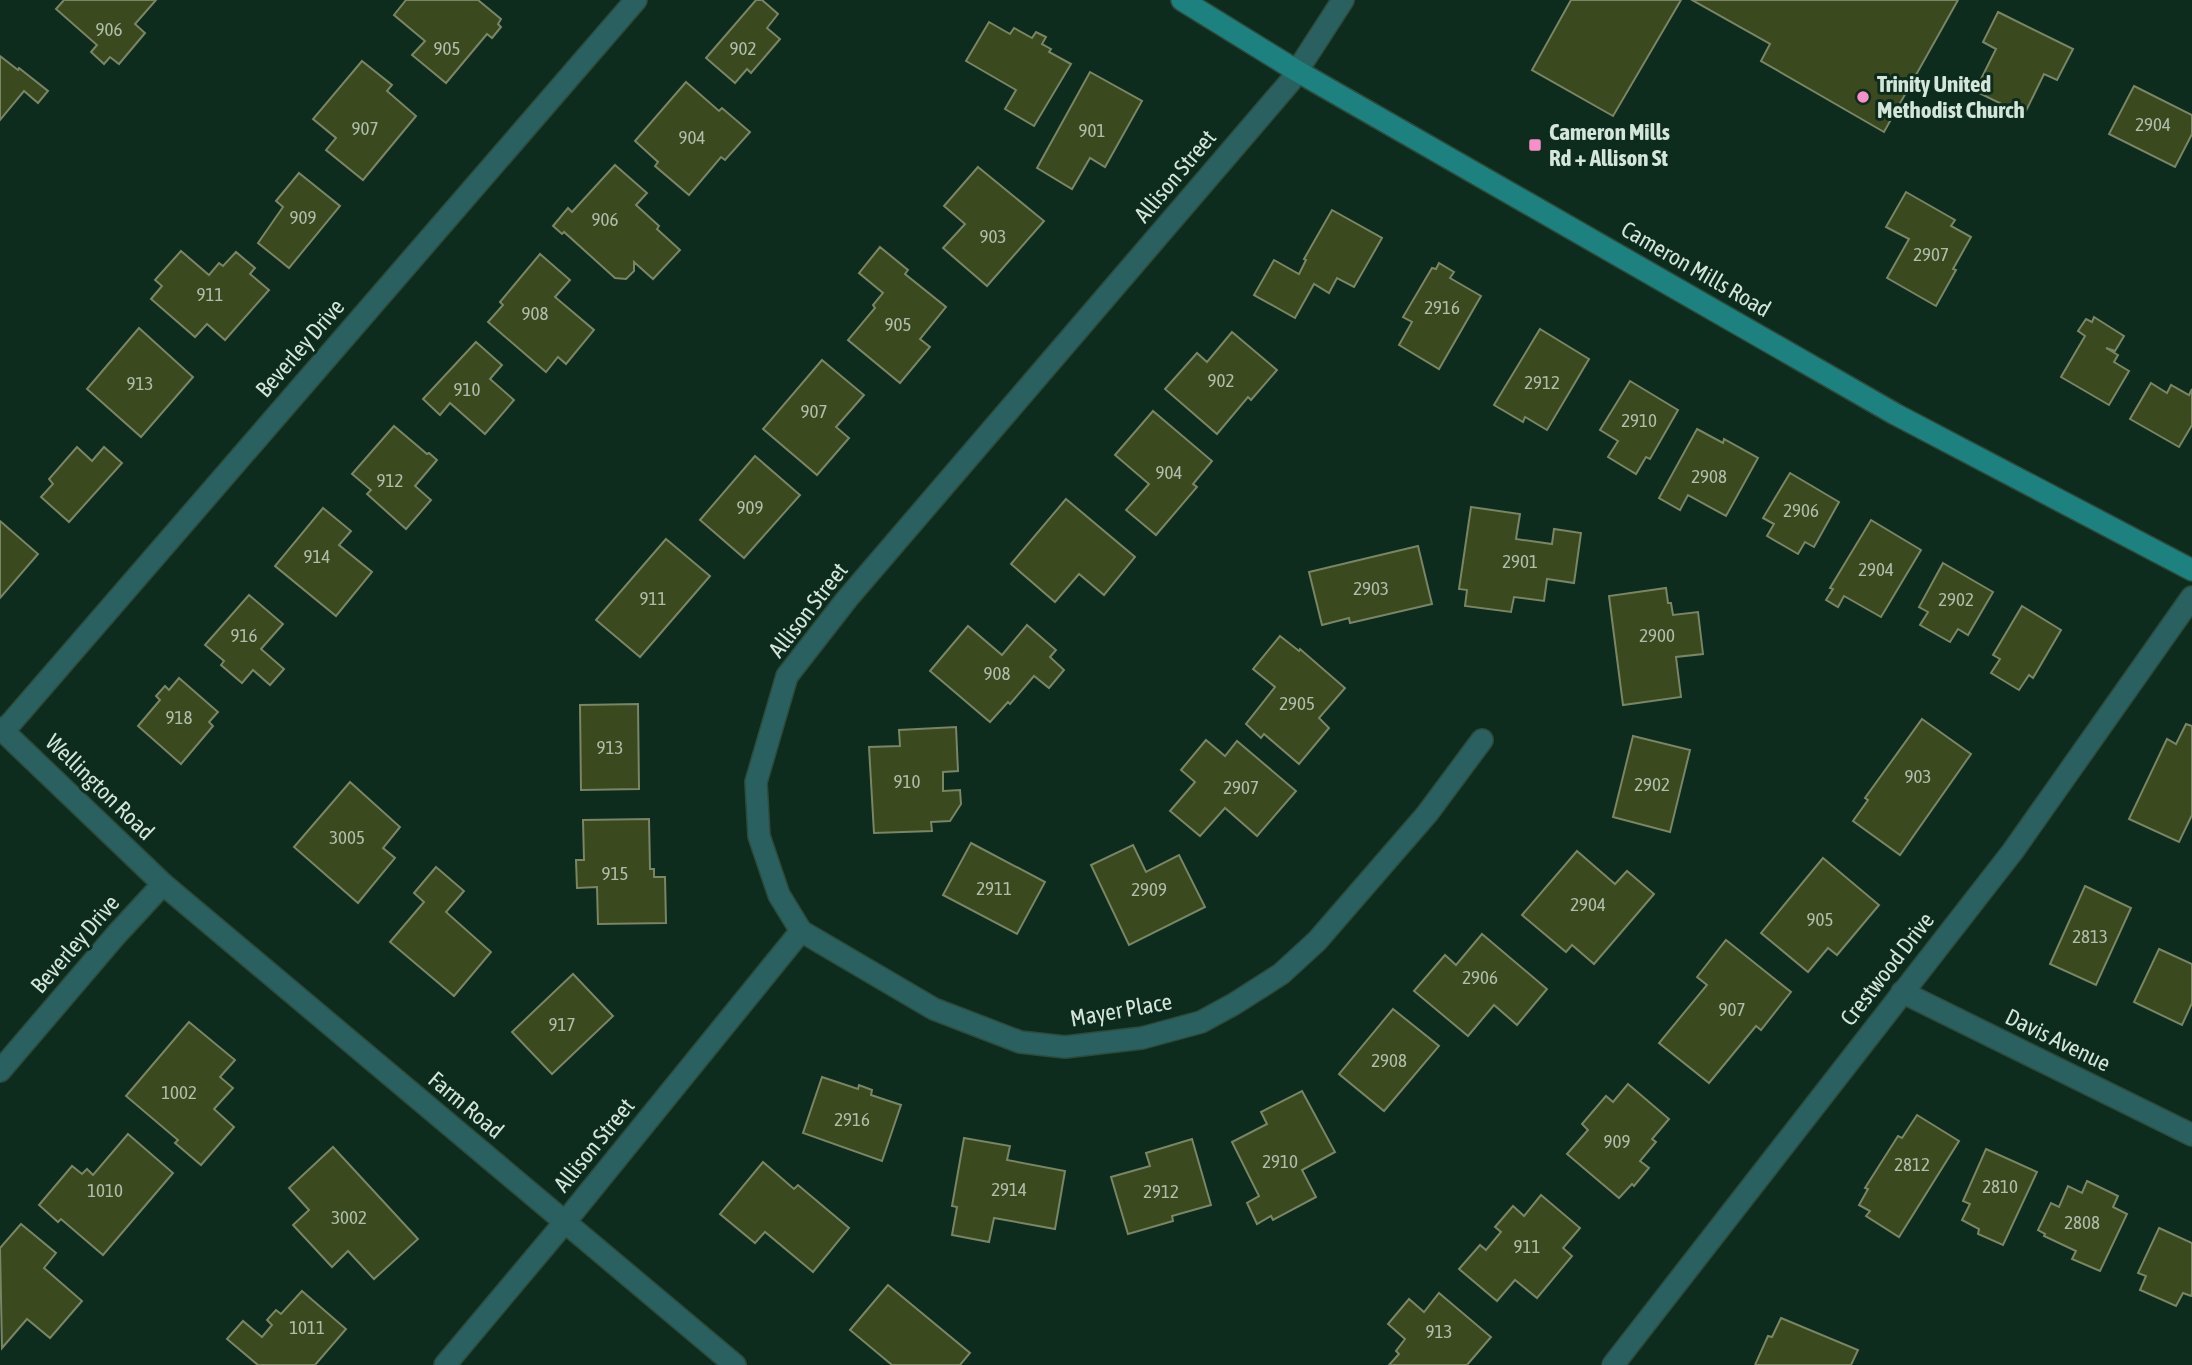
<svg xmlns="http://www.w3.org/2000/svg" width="2192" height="1365" font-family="'Asap Condensed',sans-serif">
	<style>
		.building { fill: #3b491e; stroke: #798565; stroke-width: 2 }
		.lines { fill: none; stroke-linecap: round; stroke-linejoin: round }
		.street-casing { stroke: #2d4a3b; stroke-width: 24 }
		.secondary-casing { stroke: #2d4a3b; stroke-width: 24 }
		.street { stroke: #2a605f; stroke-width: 21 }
		.secondary { stroke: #1d817f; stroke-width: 21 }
		.poi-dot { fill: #f98fc9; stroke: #0d2c1d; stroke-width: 2.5 }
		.labels { text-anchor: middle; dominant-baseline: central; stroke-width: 6; stroke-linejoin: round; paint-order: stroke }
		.number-label { font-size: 19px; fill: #aebeab }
		.poi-label { font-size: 23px; font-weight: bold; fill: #d4e5da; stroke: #0d2c1d; text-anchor: start }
		.street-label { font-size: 23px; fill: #d4e5da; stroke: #0d2c1d }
	</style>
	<rect width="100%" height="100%" fill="#0d2c1d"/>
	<g class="building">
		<polygon points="64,0 156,0 135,24 145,33 119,64 110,57 104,64 91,52 97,45 56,9"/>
		<polygon points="406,0 478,0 501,19 498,24 501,27 492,38 487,34 446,83 412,55 425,41 394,15"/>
		<polygon points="756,0 762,0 778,14 767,28 780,39 751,73 747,69 735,83 706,58"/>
		<polygon points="1571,0 1681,0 1613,116 1532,70"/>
		<polygon points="1692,0 1958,0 1884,132 1761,61 1770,44"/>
		<polygon points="1998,12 2073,49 2057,80 2044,74 2024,115 1975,91 1996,49 1983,42"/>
		<polygon points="989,22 1010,34 1014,28 1032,38 1036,32 1046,37 1042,44 1051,49 1049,52 1071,64 1034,126 1005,109 1016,90 966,61"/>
		<polygon points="0,56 18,70 19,68 48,91 38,103 24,91 0,120"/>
		<polygon points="362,61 392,85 387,91 416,116 363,180 326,150 336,138 313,119"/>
		<polygon points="1090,72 1142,101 1105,167 1090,158 1072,189 1037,168"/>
		<polygon points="686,82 719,111 722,108 750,132 725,160 721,157 689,195 655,166 658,162 635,141"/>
		<polygon points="2134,86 2192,115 2192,134 2175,167 2109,134"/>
		<polygon points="615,165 647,193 636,205 659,226 657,229 680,250 653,279 634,262 634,271 626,279 615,278 564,232 562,234 553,226 568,208 572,212"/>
		<polygon points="978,167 1044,221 987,286 943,248 965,224 944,206"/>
		<polygon points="299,173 340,206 289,268 258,243 283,207 276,201"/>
		<polygon points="1906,192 1955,220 1951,226 1971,237 1953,269 1956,270 1936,306 1887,278 1909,239 1886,227"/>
		<polygon points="1332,210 1382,238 1354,287 1337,278 1329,293 1314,284 1295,318 1254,295 1274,260 1299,274 1306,260 1304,259"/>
		<polygon points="880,247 908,270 905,274 946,307 920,339 930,347 900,383 848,340 875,308 873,305 883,293 859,273"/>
		<polygon points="181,251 209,275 219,263 223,266 236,252 255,268 250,274 269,290 225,340 207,324 195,337 151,299 162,286 155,280"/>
		<polygon points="540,254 570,280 555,297 594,330 566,364 558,357 546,372 488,322 503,305 500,302"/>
		<polygon points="1439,263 1454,272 1450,278 1481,296 1439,369 1399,345 1412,322 1403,317 1432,268 1436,269"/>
		<polygon points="2094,317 2124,336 2115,351 2106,348 2118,355 2114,362 2129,371 2109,405 2061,377 2085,336 2078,331 2086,319 2092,322"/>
		<polygon points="139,328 193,377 141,437 87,389"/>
		<polygon points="1540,329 1589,359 1547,430 1525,417 1523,422 1494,405"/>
		<polygon points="1232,332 1277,370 1251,400 1248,397 1217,434 1165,389 1197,353 1207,362"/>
		<polygon points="476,342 502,365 490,379 514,400 485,434 450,403 440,415 423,399"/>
		<polygon points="822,360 864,395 836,427 849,438 817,475 763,429"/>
		<polygon points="1630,381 1678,410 1650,459 1646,457 1636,474 1608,457 1618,441 1600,430"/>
		<polygon points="2151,383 2167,393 2171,385 2189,395 2192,389 2192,425 2179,447 2130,419"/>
		<polygon points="1153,411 1212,461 1193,484 1197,487 1156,535 1126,510 1149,484 1115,455"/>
		<polygon points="394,426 427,454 429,453 437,460 415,486 431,500 406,529 367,494 371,490 352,474"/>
		<polygon points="1697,429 1723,443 1724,439 1758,458 1726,516 1688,495 1680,510 1659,498"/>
		<polygon points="77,447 92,461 104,447 122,463 69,522 41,497 53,484 49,479"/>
		<polygon points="755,456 800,495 744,558 700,520"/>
		<polygon points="1790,473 1839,502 1814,547 1805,542 1798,554 1767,536 1774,524 1763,518"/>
		<polygon points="1066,499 1135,557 1104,595 1079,574 1055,602 1011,564"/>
		<polygon points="1471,507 1520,514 1516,539 1552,544 1554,529 1581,533 1574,583 1547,579 1544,601 1514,597 1511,612 1465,606 1467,590 1459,589"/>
		<polygon points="323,508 351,531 339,545 372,572 336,616 275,566"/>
		<polygon points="1871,520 1921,550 1881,617 1844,596 1838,607 1826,600 1833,589 1830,588"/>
		<polygon points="0,521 38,554 0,598"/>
		<polygon points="666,539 710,576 640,657 596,620"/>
		<polygon points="1418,546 1432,604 1350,623 1349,618 1322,625 1309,572"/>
		<polygon points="1943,563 1993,592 1968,635 1958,629 1950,642 1920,625 1928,612 1919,607"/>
		<polygon points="1666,588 1668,603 1671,603 1673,615 1698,612 1703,654 1676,657 1681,697 1623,705 1609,596"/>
		<polygon points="249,595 283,624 261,649 284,669 270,685 253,670 242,683 221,665 224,661 205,645"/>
		<polygon points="2022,606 2061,630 2033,678 2029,675 2019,690 1991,673 2000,659 1993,655"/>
		<polygon points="1027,625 1056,650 1050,657 1064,670 1049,688 1034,676 1010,704 1008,702 990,722 930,671 968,626 1002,655"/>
		<polygon points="1280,636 1299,651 1300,649 1345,688 1319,718 1329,728 1299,764 1264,734 1261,738 1246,724 1275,687 1253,669"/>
		<polygon points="179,678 218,712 209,722 213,726 181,764 138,726 160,700 156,696 165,686 169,690"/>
		<polygon points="638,704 639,789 581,790 580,705"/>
		<polygon points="1922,719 1971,754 1900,855 1853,821 1868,800 1865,798"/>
		<polygon points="2186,724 2192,726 2192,815 2179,842 2129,819 2167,739 2176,744"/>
		<polygon points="956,727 958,771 943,772 943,791 960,790 961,804 950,821 931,822 932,831 874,833 869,747 900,746 899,730"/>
		<polygon points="1633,736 1690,750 1670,832 1613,817"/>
		<polygon points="1206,740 1225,756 1237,741 1296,791 1257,836 1225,808 1200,836 1170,811 1195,782 1181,770"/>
		<polygon points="350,782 400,827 383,848 395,858 358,903 294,847"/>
		<polygon points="649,819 650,869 654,869 654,877 665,877 666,923 598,924 597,887 577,888 576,860 584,860 583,820"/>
		<polygon points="971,843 1045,882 1017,934 943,895"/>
		<polygon points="1133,845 1146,872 1179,855 1205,907 1129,945 1091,865"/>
		<polygon points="1577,851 1615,884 1627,871 1654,894 1594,964 1572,945 1566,952 1522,915"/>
		<polygon points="1823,858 1879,905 1837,955 1828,948 1808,972 1761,933"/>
		<polygon points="436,867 464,891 446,912 491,952 454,996 390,942 424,902 414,893"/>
		<polygon points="2085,886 2131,908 2096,985 2050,964"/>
		<polygon points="1482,934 1547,989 1517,1025 1494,1005 1468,1036 1414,991 1445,955 1456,965"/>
		<polygon points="1726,940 1791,992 1761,1030 1756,1026 1709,1083 1659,1043 1707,985 1697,977"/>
		<polygon points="2159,949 2192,964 2192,1003 2182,1025 2134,1002"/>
		<polygon points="573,974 613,1016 552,1074 512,1032"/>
		<polygon points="1393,1009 1439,1046 1384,1111 1339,1074"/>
		<polygon points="189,1022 235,1060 220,1077 233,1088 214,1109 234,1127 201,1165 175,1143 178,1140 126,1096"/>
		<polygon points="822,1077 858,1089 859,1085 872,1090 871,1095 901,1105 882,1161 803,1133"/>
		<polygon points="1628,1084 1669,1119 1652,1139 1656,1142 1640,1161 1649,1168 1634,1186 1632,1184 1619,1198 1567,1154 1588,1130 1582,1124 1606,1096 1613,1102"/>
		<polygon points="1302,1091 1335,1152 1302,1170 1316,1197 1273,1220 1271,1216 1257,1224 1247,1203 1259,1196 1232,1142 1267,1124 1261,1112"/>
		<polygon points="1917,1115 1959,1141 1899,1237 1866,1216 1870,1211 1859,1205 1868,1189 1865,1188 1898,1136 1902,1138"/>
		<polygon points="128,1134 173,1173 103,1255 61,1219 58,1222 39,1205 72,1166 82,1174 87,1169 93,1175"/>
		<polygon points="964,1138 1010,1146 1007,1160 1065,1171 1055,1229 994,1218 989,1242 952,1235 957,1207 952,1206"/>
		<polygon points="1192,1139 1211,1205 1172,1216 1173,1221 1128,1234 1111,1177 1150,1166 1146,1153"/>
		<polygon points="333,1147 418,1239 374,1279 348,1251 332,1267 293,1225 309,1210 289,1188"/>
		<polygon points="1986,1149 2037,1172 2003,1245 1978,1234 1979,1229 1962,1220 1970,1204 1963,1201"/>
		<polygon points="763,1162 794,1189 798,1185 849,1228 813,1272 765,1232 755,1243 720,1214"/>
		<polygon points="2087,1181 2118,1196 2113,1207 2127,1214 2100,1271 2072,1259 2076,1251 2044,1236 2045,1234 2038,1230 2051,1203 2059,1207 2068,1186 2082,1193"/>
		<polygon points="1541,1195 1580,1228 1563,1248 1572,1256 1537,1298 1515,1280 1497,1301 1459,1269 1480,1245 1486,1250 1501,1232 1495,1227 1513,1206 1524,1216"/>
		<polygon points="21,1224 56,1253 44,1268 82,1301 50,1338 27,1319 2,1348 0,1248"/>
		<polygon points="2159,1228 2192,1243 2192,1293 2191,1296 2183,1293 2176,1306 2140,1290 2146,1276 2138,1273"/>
		<polygon points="888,1285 970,1353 960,1365 892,1365 850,1330"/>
		<polygon points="302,1291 346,1329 315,1365 258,1365 227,1339 243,1321 262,1337 272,1325 267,1320 276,1310 281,1314"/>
		<polygon points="1439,1293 1491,1337 1467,1365 1389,1365 1399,1354 1396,1351 1405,1339 1388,1324 1409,1299 1424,1312"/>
		<polygon points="1781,1318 1858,1350 1851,1365 1755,1365 1768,1336 1772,1337"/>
	</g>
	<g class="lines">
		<g class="street-casing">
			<g id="street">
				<polyline points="1343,0 1290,82 847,599 787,676 756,782 759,836 779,895 801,931 934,1009 1020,1042 1065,1047 1142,1038 1201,1022 1234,1004 1281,974 1317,941 1427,814 1482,740"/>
				<polyline points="0,728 163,884 735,1365"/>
				<polyline points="4,731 636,0"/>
				<polyline points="1902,992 2192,1135"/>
				<polyline points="0,1071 116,935 163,884"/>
				<polyline points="445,1365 565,1222 801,931"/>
				<polyline points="1613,1365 2013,851 2192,597"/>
			</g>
		</g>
		<g class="secondary-casing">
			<polyline id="secondary" points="1182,0 1297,71 1895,414 2192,570"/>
		</g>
		<use href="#street" class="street"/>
		<use href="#secondary" class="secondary"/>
	</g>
	<g class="poi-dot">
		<circle cx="1863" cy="97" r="7"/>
		<rect x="1528" y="138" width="14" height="14" rx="3.5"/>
	</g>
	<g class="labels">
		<g class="number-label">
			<text x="109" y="29">906</text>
			<text x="447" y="48">905</text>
			<text x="743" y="48">902</text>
			<text x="2153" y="124">2904</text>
			<text x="365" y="128">907</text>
			<text x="1092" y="130">901</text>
			<text x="692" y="137">904</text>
			<text x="303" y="217">909</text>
			<text x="605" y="219">906</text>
			<text x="993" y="236">903</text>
			<text x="1931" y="254">2907</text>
			<text x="210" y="294">911</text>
			<text x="1442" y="307">2916</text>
			<text x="535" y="313">908</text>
			<text x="898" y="324">905</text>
			<text x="1221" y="380">902</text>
			<text x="1542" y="382">2912</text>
			<text x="140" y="383">913</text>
			<text x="467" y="389">910</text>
			<text x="814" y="411">907</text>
			<text x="1639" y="420">2910</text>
			<text x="1169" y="472">904</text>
			<text x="1709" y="476">2908</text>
			<text x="390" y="480">912</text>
			<text x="750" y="507">909</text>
			<text x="1801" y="510">2906</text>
			<text x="317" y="556">914</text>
			<text x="1520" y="561">2901</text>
			<text x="1876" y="569">2904</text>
			<text x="1371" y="588">2903</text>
			<text x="653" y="598">911</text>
			<text x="1956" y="599">2902</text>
			<text x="244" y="635">916</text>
			<text x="1657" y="635">2900</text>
			<text x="997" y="673">908</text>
			<text x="1297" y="703">2905</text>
			<text x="179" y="717">918</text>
			<text x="610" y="747">913</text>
			<text x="1918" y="776">903</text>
			<text x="907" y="781">910</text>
			<text x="1652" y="784">2902</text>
			<text x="1241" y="787">2907</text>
			<text x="347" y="837">3005</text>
			<text x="615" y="873">915</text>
			<text x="994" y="888">2911</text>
			<text x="1149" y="889">2909</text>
			<text x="1588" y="904">2904</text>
			<text x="1820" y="919">905</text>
			<text x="2090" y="936">2813</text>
			<text x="1480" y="977">2906</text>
			<text x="1732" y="1009">907</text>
			<text x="562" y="1024">917</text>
			<text x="1389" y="1060">2908</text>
			<text x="179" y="1092">1002</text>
			<text x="852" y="1119">2916</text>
			<text x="1617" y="1141">909</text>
			<text x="1280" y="1161">2910</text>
			<text x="1912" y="1164">2812</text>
			<text x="2000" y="1186">2810</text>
			<text x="1009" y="1189">2914</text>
			<text x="105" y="1190">1010</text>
			<text x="1161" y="1191">2912</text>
			<text x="349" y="1217">3002</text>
			<text x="2082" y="1222">2808</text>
			<text x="1527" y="1246">911</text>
			<text x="307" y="1327">1011</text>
			<text x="1439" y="1331">913</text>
		</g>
		<g class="poi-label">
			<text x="1877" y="84">Trinity United<tspan x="1877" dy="26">Methodist Church</tspan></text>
			<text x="1549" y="132">Cameron Mills<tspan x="1549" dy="26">Rd + Allison St</tspan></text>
		</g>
		<g class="street-label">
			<text transform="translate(1175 176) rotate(-50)">Allison Street</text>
			<text transform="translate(1696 269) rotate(30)">Cameron Mills Road</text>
			<text transform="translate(300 348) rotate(-49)">Beverley Drive</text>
			<text transform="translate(808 610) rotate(-52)">Allison Street</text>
			<text transform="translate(100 787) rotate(44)">Wellington Road</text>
			<text transform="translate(75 944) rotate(-49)">Beverley Drive</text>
			<text transform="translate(1887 969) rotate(-52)">Crestwood Drive</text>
			<text transform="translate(1121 1010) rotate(-10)">Mayer Place</text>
			<text transform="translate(2058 1040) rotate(26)">Davis Avenue</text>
			<text transform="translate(466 1105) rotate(40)">Farm Road</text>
			<text transform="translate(594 1145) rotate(-51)">Allison Street</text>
		</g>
	</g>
</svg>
